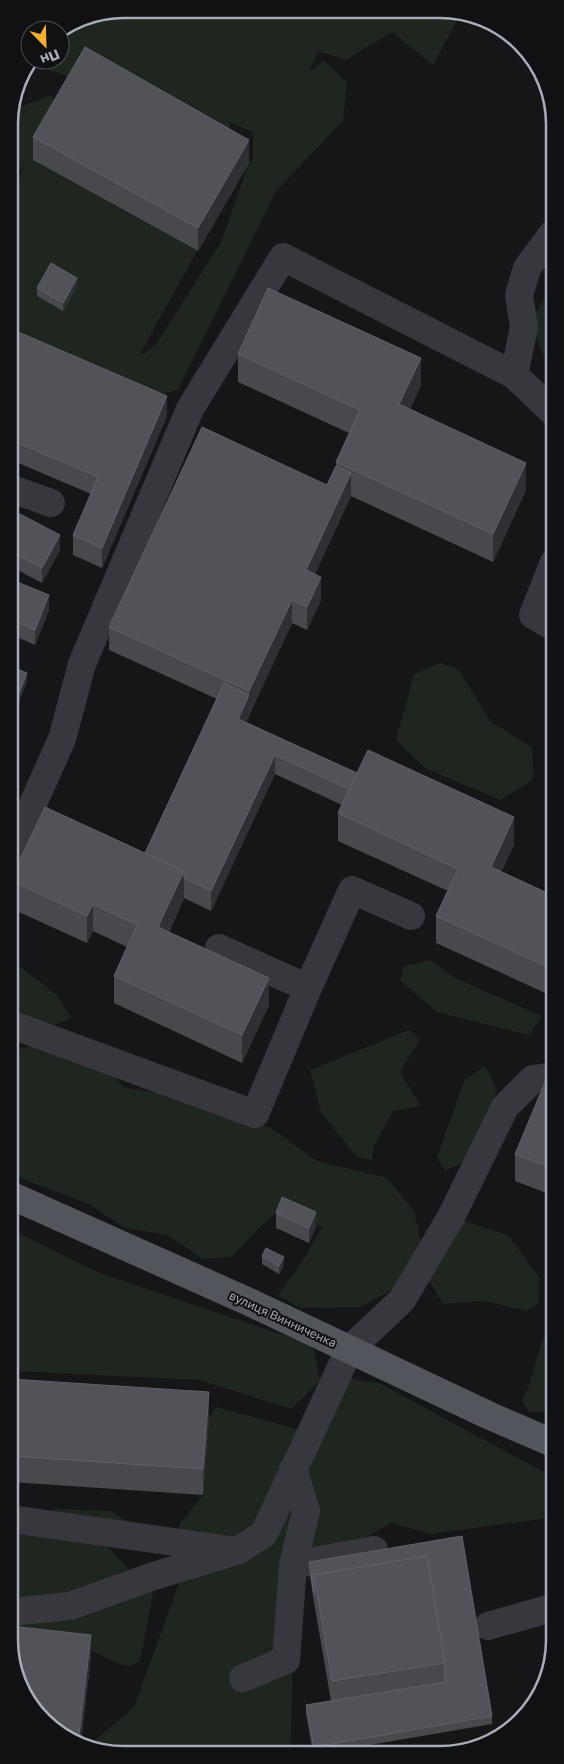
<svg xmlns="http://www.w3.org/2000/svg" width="564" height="1764" font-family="'Golos Text',sans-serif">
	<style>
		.green { fill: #1e261f }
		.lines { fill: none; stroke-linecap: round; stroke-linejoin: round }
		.minor { stroke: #37383d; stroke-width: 28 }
		.major { stroke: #53555c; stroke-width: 28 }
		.wall { fill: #47494d }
		.shaded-wall { fill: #2f3033 }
		.building { fill: #525359; stroke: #5f6168 }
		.labels { text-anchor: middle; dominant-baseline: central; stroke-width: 4; stroke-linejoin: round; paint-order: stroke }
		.street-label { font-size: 12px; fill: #a8adb8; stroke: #111113 }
		.rim { fill: none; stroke: #a8adb8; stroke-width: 2.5 }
	</style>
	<rect width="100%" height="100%" fill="#161618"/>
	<g class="green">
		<polygon points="123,9 462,11 433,65 392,32 346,60 318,51 309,71 324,61 347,82 343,121 276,191 178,390 152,396 9,344 9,195 24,167 9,177 9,122 16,108 52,95 64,138 34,161 197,251 140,354 143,354 155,346 221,242 249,163 253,160 253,132 229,122 230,128 193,137 141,99 46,69 44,60 60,60 59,30 80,17"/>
		<polygon points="553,297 553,380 537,339 536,312 544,300"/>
		<polygon points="440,663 458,669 491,722 532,747 533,780 500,800 425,768 396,740 414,674"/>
		<polygon points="10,959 57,995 71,1018 39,1032 10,1029"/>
		<polygon points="430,960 455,978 542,1016 529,1035 437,1012 400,980 404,966"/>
		<polygon points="409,1030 420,1040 400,1072 421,1106 393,1111 374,1146 372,1160 357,1157 321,1113 310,1070"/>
		<polygon points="78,1042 125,1088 180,1095 271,1128 317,1161 387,1178 414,1211 424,1256 411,1279 361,1307 300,1308 278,1295 300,1265 322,1227 282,1207 260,1227 231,1257 203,1259 167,1235 125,1228 89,1204 10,1174 10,1049"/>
		<polygon points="485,1066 497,1090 471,1160 445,1170 437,1158 464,1081"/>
		<polygon points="451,1217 508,1235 539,1277 539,1303 527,1311 485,1301 443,1304 429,1281"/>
		<polygon points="10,1229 97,1272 307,1343 314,1350 320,1381 291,1409 200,1380 11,1371"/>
		<polygon points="555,1326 555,1413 529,1412 522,1401 528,1388 543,1338"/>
		<polygon points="342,1377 379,1383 555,1478 555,1517 430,1534 391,1523 309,1570 294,1601 291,1753 101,1753 88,1746 134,1707 186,1564 274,1540"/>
		<polygon points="216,1407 297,1429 293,1469 242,1544 186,1550 179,1525 203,1495 209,1418"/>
		<polygon points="57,1509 112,1511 128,1522 102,1541 153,1593 140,1661 131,1666 122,1665 84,1647 11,1638 11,1524"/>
	</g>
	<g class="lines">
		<g class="minor">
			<polyline points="514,375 524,327 519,295 527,268 553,233"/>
			<polyline points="9,488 51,503"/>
			<polyline points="554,562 533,615 554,627"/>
			<polyline points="10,855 62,739 82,664 190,409 283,257 514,375 553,412"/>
			<polyline points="219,948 308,988 352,890 411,916"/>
			<polyline points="10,1024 255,1114 308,988"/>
			<polyline points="11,1519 237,1551 264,1534 349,1350 402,1300 451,1217 505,1107 533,1079 554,1076"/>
			<polyline points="293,1565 374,1550"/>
			<polyline points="11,1612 70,1606 154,1576 229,1553"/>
			<polyline points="488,1626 555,1607"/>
			<polyline points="243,1678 286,1660 293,1565 306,1511 293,1469"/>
		</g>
		<polyline class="major" points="10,1195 247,1301 490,1416 555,1444"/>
	</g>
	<g class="wall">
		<polygon points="33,137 249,163 198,251 33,160"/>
		<polygon points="77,286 63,311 37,296 37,288"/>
		<polygon points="9,328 167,416 102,568 73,555 73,535 91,494 9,459"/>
		<polygon points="238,354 421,385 410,409 526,490 493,562 351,496 315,574 321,600 307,630 292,623 246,722 514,845 501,872 554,896 554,997 436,943 436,916 448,891 338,841 338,813 342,805 275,774 211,911 184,898 169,932 269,1005 242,1063 114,1003 114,976 127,947 93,931 87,943 10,908 10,880 145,853 217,699 109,650 109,627 327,485 336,466 336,462 349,433 238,382"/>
		<polygon points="10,534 60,550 42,583 10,566"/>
		<polygon points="10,579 49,610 35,645 10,634"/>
		<polygon points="10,666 27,681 17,706 10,703"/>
		<polygon points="554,1084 554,1196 515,1181 515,1154"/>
		<polygon points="276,1213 316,1227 309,1243 276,1228"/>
		<polygon points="262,1256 284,1265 279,1274 262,1264"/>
		<polygon points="11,1379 209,1418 203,1495 11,1482"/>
		<polygon points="462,1536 492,1716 492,1724 323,1753 313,1753 306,1713 306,1705 331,1701 314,1602 309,1570 309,1562"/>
		<polygon points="91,1655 81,1742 42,1721"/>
	</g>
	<g class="shaded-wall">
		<polygon points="249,140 249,163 198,251 198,228"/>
		<polygon points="77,278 77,286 63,311 63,303"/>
		<polygon points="421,358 421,385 399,432 399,404"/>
		<polygon points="167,396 167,416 102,568 102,548"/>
		<polygon points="526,463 526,490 493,562 493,534"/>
		<polygon points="351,473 351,496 306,593 306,570"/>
		<polygon points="60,535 60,550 42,583 42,568"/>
		<polygon points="321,577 321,600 307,630 307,607"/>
		<polygon points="49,595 49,610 35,645 35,630"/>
		<polygon points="292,600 292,623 238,738 238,719 249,695 249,691"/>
		<polygon points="27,673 27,681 17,706 17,698"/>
		<polygon points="275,755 275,774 211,911 211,891"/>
		<polygon points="514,817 514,845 491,894 491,867"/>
		<polygon points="184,871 184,898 158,954 158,927"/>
		<polygon points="93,904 93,931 87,943 87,916"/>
		<polygon points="269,978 269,1005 242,1063 242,1035"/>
		<polygon points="316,1212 316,1227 309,1243 309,1228"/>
		<polygon points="284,1257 284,1265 279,1274 279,1266"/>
		<polygon points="209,1392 209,1418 203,1495 203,1469"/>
		<polygon points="91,1635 91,1655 81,1742 79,1742 79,1735"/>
	</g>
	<g class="building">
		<polygon points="85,47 249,140 198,228 33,137"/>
		<polygon points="51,263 77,278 63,303 37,288"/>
		<polygon points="268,288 421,358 399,404 526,463 493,534 336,462 360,410 238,354"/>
		<polygon points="9,328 167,396 102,548 73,535 98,477 9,439"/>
		<polygon points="202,427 327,485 336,466 351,473 306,570 321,577 307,607 292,600 249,691 109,627"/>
		<polygon points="20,514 60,535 42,568 10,551 10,534"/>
		<polygon points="10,579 49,595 35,630 10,619"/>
		<polygon points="10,666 27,673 17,698 10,695"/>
		<polygon points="224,683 249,695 238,719 357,773 349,789 275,755 211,891 184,878 184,871 145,853"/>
		<polygon points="368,750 514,817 491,867 554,896 554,970 436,916 458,869 338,813"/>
		<polygon points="45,807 184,871 158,927 269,978 242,1035 114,976 137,925 93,904 87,916 10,880"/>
		<polygon points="546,1080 554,1084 554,1169 515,1154"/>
		<polygon points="282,1197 316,1212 309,1228 276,1213"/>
		<polygon points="266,1248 284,1257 279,1266 262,1256"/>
		<polygon points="11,1379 209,1392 203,1469 11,1456"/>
		<polygon points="462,1536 492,1716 314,1747 306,1705 445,1682 445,1663 427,1556 314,1575 314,1594 309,1562"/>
		<polygon points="427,1556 445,1663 332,1681 314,1575"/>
		<polygon points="11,1626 91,1635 79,1735 63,1733 42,1721 11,1663"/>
	</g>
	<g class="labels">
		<g class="street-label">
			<text transform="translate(283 1319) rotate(25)">вулиця Винниченка</text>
		</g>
	</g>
	<path d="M0 0H564V1764H0ZM124 18H440A106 106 0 0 1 546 124V1640A106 106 0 0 1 440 1746H124A106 106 0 0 1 18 1640V124A106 106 0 0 1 124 18Z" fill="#111113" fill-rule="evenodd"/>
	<path class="rim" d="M124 18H440A106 106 0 0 1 546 124V1640A106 106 0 0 1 440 1746H124A106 106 0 0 1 18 1640V124A106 106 0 0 1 124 18Z"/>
	<g transform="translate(45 45) rotate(157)"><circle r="24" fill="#111113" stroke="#4d4f55"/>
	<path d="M0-4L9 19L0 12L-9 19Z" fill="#f2b134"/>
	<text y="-8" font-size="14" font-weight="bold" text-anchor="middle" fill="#a8adb8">Пн</text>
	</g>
</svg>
